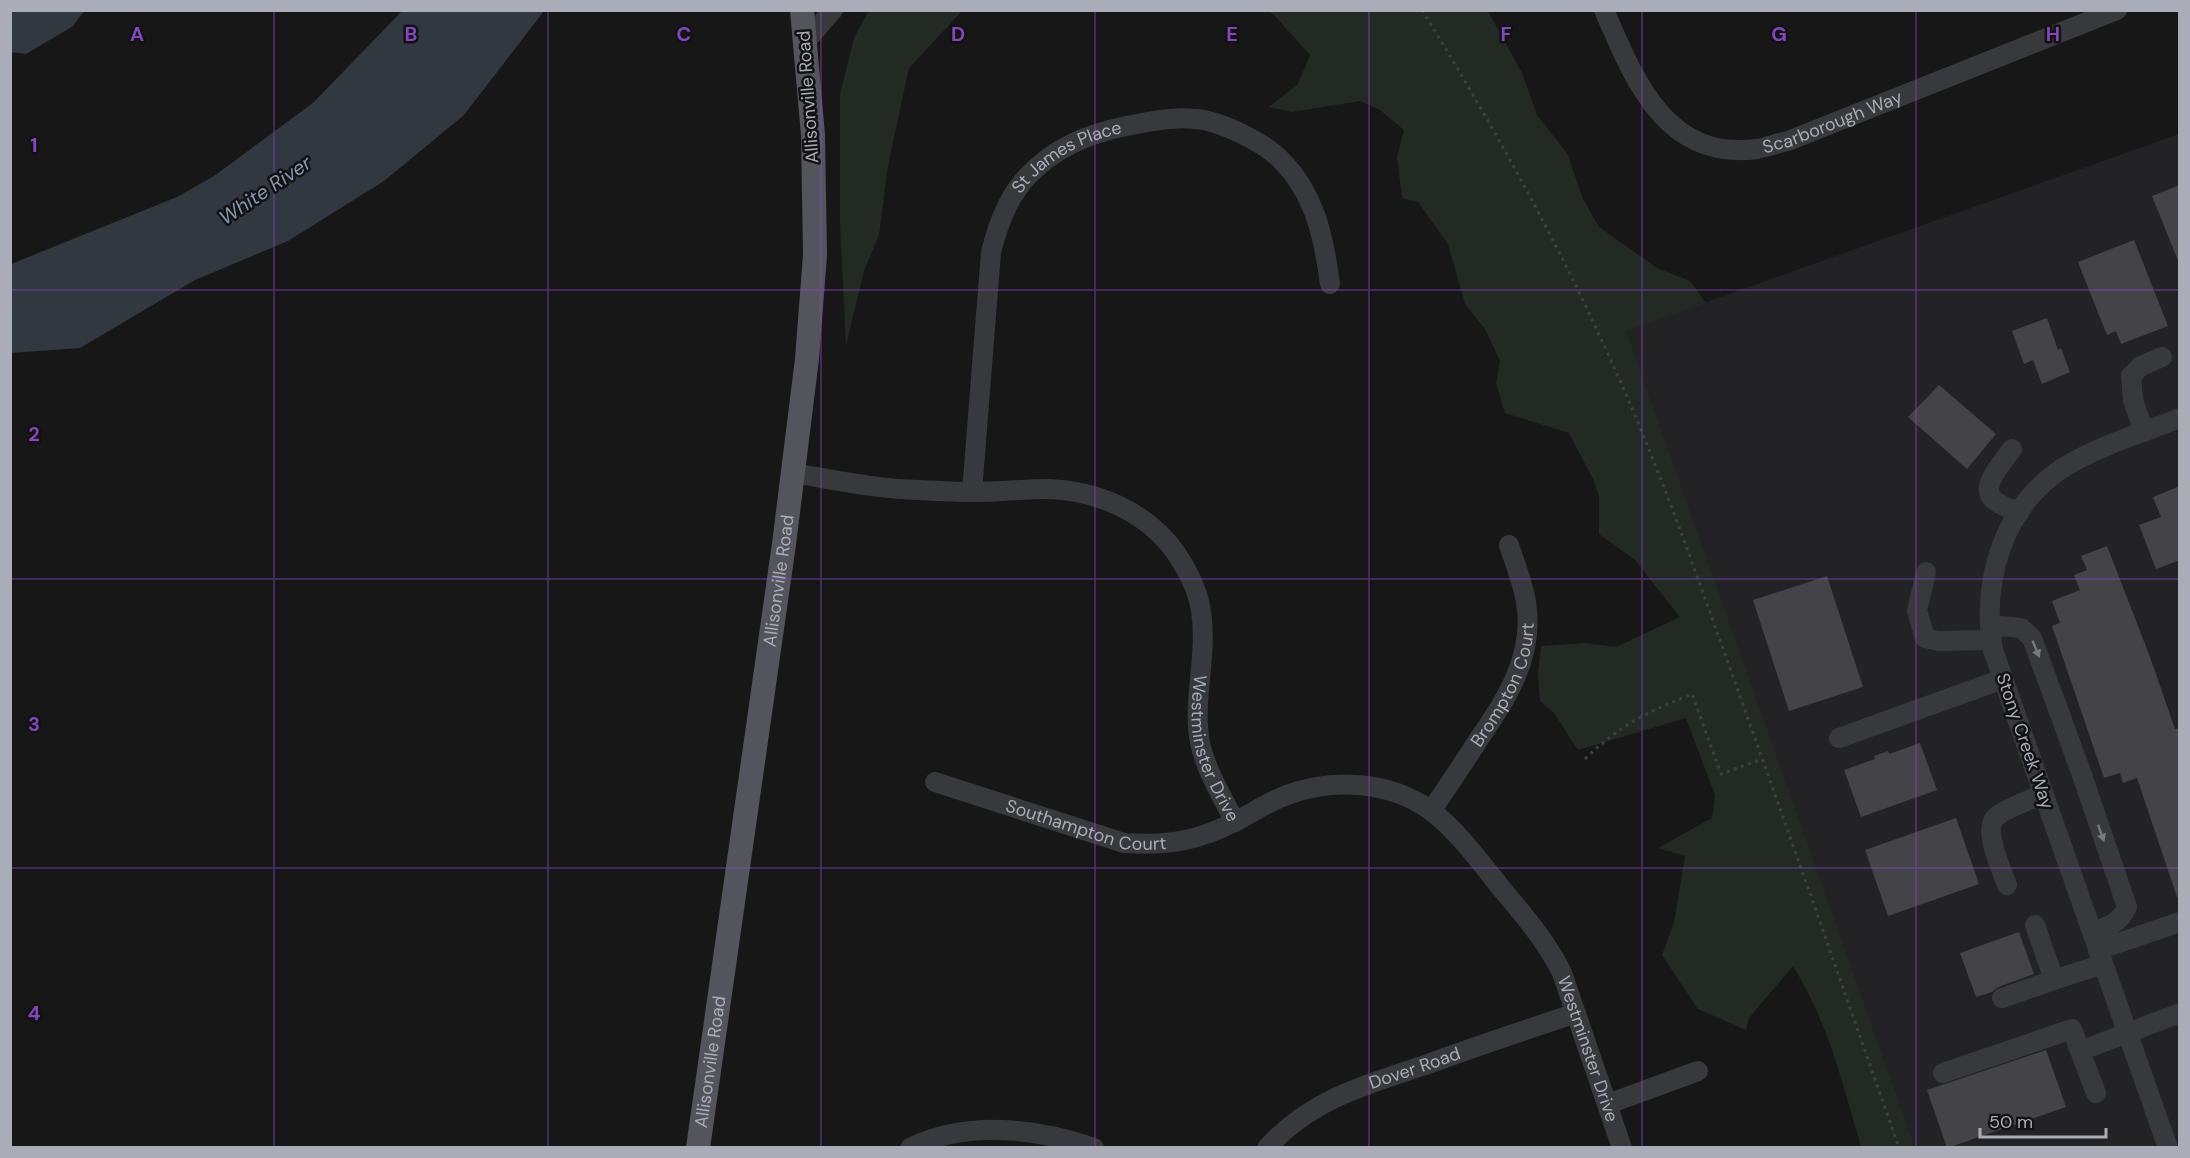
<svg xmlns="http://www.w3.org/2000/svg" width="2190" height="1158" font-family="'DM Sans',sans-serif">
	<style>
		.built { fill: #232325 }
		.green { fill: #232a24 }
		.water { fill: #313840 }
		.building { fill: #444448 }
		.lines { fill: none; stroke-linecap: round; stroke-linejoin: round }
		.path { stroke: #3e3f44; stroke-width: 3; stroke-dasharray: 3 4.5; stroke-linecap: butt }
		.minor { stroke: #38393d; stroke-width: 20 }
		.major { stroke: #54555c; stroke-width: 24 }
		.oneway { fill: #777980 }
		.grid { fill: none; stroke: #8446bd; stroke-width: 1.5; stroke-opacity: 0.55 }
		.labels { text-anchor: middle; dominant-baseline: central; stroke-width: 5; stroke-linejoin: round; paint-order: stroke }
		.street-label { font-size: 18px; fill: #aaadb7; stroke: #121213 }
		.water-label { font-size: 20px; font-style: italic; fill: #8598af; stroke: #121213 }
		.grid-label { font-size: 20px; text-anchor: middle; font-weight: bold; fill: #8446bd; stroke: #121213; stroke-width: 5; stroke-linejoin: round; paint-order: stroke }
	</style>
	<rect width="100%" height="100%" fill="#171718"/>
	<polygon class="built" points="2179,134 2179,1147 1915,1147 1625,331"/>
	<g class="green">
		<polygon points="869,10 962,11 909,68 888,166 879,235 864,271 846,345 840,224 840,94 854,38"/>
		<path d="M1266,11H1485L1489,13L1522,73L1537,115L1567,153L1583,199L1599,227L1657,268L1690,281L1706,303L1626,331L1915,1147H1861C1843,1085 1828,1022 1793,966L1749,1018L1746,1030L1698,1009L1662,955L1674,922L1685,856L1658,848L1712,818L1715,795L1686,718L1578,750L1554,713L1540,701L1538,674L1541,646L1585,643L1616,647L1680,617L1635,560L1599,534V496L1593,479L1569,433L1505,413L1496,383L1500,361L1485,329L1465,304L1448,244L1418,202L1402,198L1397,157L1404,130L1380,110L1360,101L1292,112L1269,107L1298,84L1310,55L1273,14Z"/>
	</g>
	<g class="water">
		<polygon points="11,10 84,10 84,11 73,26 26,54 11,52"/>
		<polygon points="402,11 544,11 464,115 384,181 288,241 195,280 80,348 11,353 11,264 177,197 214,176 314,102"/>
	</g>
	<g class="building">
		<polygon points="2180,185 2180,263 2179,263 2152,196"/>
		<polygon points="2134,240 2168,326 2121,344 2116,331 2107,335 2078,262"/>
		<polygon points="2047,318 2058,350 2061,348 2070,372 2042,384 2033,360 2024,364 2012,331"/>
		<polygon points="1939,385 1996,434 1967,469 1908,417"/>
		<polygon points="2180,486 2180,560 2156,569 2139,525 2161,517 2153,497"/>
		<polygon points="2107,546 2150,657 2175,729 2180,728 2180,896 2177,897 2137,778 2123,783 2120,773 2104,778 2052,626 2060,623 2052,601 2080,590 2074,575 2087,570 2081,556"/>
		<polygon points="1827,576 1863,687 1789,711 1753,600"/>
		<polygon points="1920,743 1937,790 1861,817 1844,770 1875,759 1874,756 1888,751 1889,754"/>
		<polygon points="1956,818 1979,884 1888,916 1865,850"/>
		<polygon points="2019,932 2034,974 1998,987 1992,992 1976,997 1960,953"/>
		<polygon points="2046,1050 2066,1107 1947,1148 1927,1090"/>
	</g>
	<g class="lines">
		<g class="path">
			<path d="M1422,10C1491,122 1554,235 1608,354C1660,467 1700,585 1742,702C1795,850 1847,999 1899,1148"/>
			<path d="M1585,759C1621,724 1646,713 1692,694L1721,774L1762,759"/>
		</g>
		<g class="minor">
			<path id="s1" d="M1604,10C1634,79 1665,161 1757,149C1767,147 1778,143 1788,141L2117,10"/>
			<polyline points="805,42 833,10"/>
			<polyline points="2144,432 2133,400 2131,376 2141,366 2162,357"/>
			<path d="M2012,449C2004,461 1979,486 1993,499C1999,505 2011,509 2019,513"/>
			<path id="s2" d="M793,473C835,480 877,489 919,490C937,491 956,492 974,492C998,492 1022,489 1047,489C1097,490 1147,512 1176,553C1188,571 1198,590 1201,611C1208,655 1192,700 1200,743C1206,771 1222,796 1235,822"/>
			<path id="s3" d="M972,492L991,252C999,221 1010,191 1035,169C1065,141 1101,130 1142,123C1160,120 1177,117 1196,119C1220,121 1264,142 1281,160C1315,194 1324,238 1330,284"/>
			<polyline points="1926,572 1917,611 1925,638 1939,641 1991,640"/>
			<path d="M1990,625L2021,628L2032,638L2081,772L2127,907C2120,923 2108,927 2092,932"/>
			<polyline points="1839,738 2003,679"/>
			<path id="s4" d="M935,782L1124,843C1168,846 1199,841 1238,820C1254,812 1270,801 1287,795C1333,778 1389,781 1430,810C1456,829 1481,863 1501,888C1523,914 1547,942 1562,973L1622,1148"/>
			<path id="s5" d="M1431,811C1447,788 1462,765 1477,742C1506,699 1535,657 1526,602C1523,583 1515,564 1509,545"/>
			<path d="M2007,885C2002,870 1982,829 1996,817C2004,809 2032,799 2043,794"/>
			<polyline points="2035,925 2054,980 2103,964"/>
			<polyline points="2098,950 2180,922"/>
			<polyline points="2002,998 2054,980"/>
			<polyline points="2080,1051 2096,1093"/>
			<polyline points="1943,1073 2072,1029 2080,1051 2180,1013"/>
			<polyline points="1608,1104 1698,1071"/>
			<path d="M910,1148C967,1120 1036,1128 1094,1148"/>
			<path id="s6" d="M1267,1148C1312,1098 1366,1085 1428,1064C1477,1046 1526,1030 1576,1013"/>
			<path d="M2168,1148L1993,650C1981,581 2003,505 2066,466C2101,445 2142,433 2180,418"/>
		</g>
		<path class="major" id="s7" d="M698,1148L784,544L807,359L815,255L813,135L802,10"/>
	</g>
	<defs><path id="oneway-solid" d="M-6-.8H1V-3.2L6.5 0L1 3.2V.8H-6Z" transform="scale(1.5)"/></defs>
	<g class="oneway">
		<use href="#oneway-solid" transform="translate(2036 649) rotate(67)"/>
		<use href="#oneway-solid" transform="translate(2101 833) rotate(70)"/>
	</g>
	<path class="grid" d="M274,10V1148M548,10V1148M821,10V1148M1095,10V1148M1369,10V1148M1642,10V1148M1916,10V1148M10,290H2180M10,579H2180M10,868H2180"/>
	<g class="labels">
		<g class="street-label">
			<text transform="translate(808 97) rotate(-94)">Allisonville Road</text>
			<text stroke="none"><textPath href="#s1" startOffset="306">Scarborough Way</textPath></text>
			<text stroke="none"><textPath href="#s3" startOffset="370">St James Place</textPath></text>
			<text stroke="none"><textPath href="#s7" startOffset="573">Allisonville Road</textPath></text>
			<text stroke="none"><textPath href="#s5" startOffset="147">Brompton Court</textPath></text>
			<text transform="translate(2025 741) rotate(71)">Stony Creek Way</text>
			<text stroke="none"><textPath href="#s2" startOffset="609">Westminster Drive</textPath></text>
			<text stroke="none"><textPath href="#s4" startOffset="158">Southampton Court</textPath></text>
			<text stroke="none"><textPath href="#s4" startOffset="812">Westminster Drive</textPath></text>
			<text stroke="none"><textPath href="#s7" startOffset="87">Allisonville Road</textPath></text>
			<text stroke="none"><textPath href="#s6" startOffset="170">Dover Road</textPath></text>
		</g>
		<g class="water-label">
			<text transform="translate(265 190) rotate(-34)">White River</text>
		</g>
	</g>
	<g class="grid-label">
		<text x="137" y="41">A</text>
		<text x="411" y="41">B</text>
		<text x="684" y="41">C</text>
		<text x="958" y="41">D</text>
		<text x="1232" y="41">E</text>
		<text x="1506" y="41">F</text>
		<text x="1779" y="41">G</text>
		<text x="2053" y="41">H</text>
		<text x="34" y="152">1</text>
		<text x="34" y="441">2</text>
		<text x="34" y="731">3</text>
		<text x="34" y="1020">4</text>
	</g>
	<rect width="2190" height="1158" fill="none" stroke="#aaadb7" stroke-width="24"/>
	<path d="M1980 1128v9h126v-9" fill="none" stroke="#aaadb7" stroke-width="3"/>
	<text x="1989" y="1128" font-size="18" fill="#aaadb7" stroke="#121213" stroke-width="4.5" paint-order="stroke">50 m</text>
</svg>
